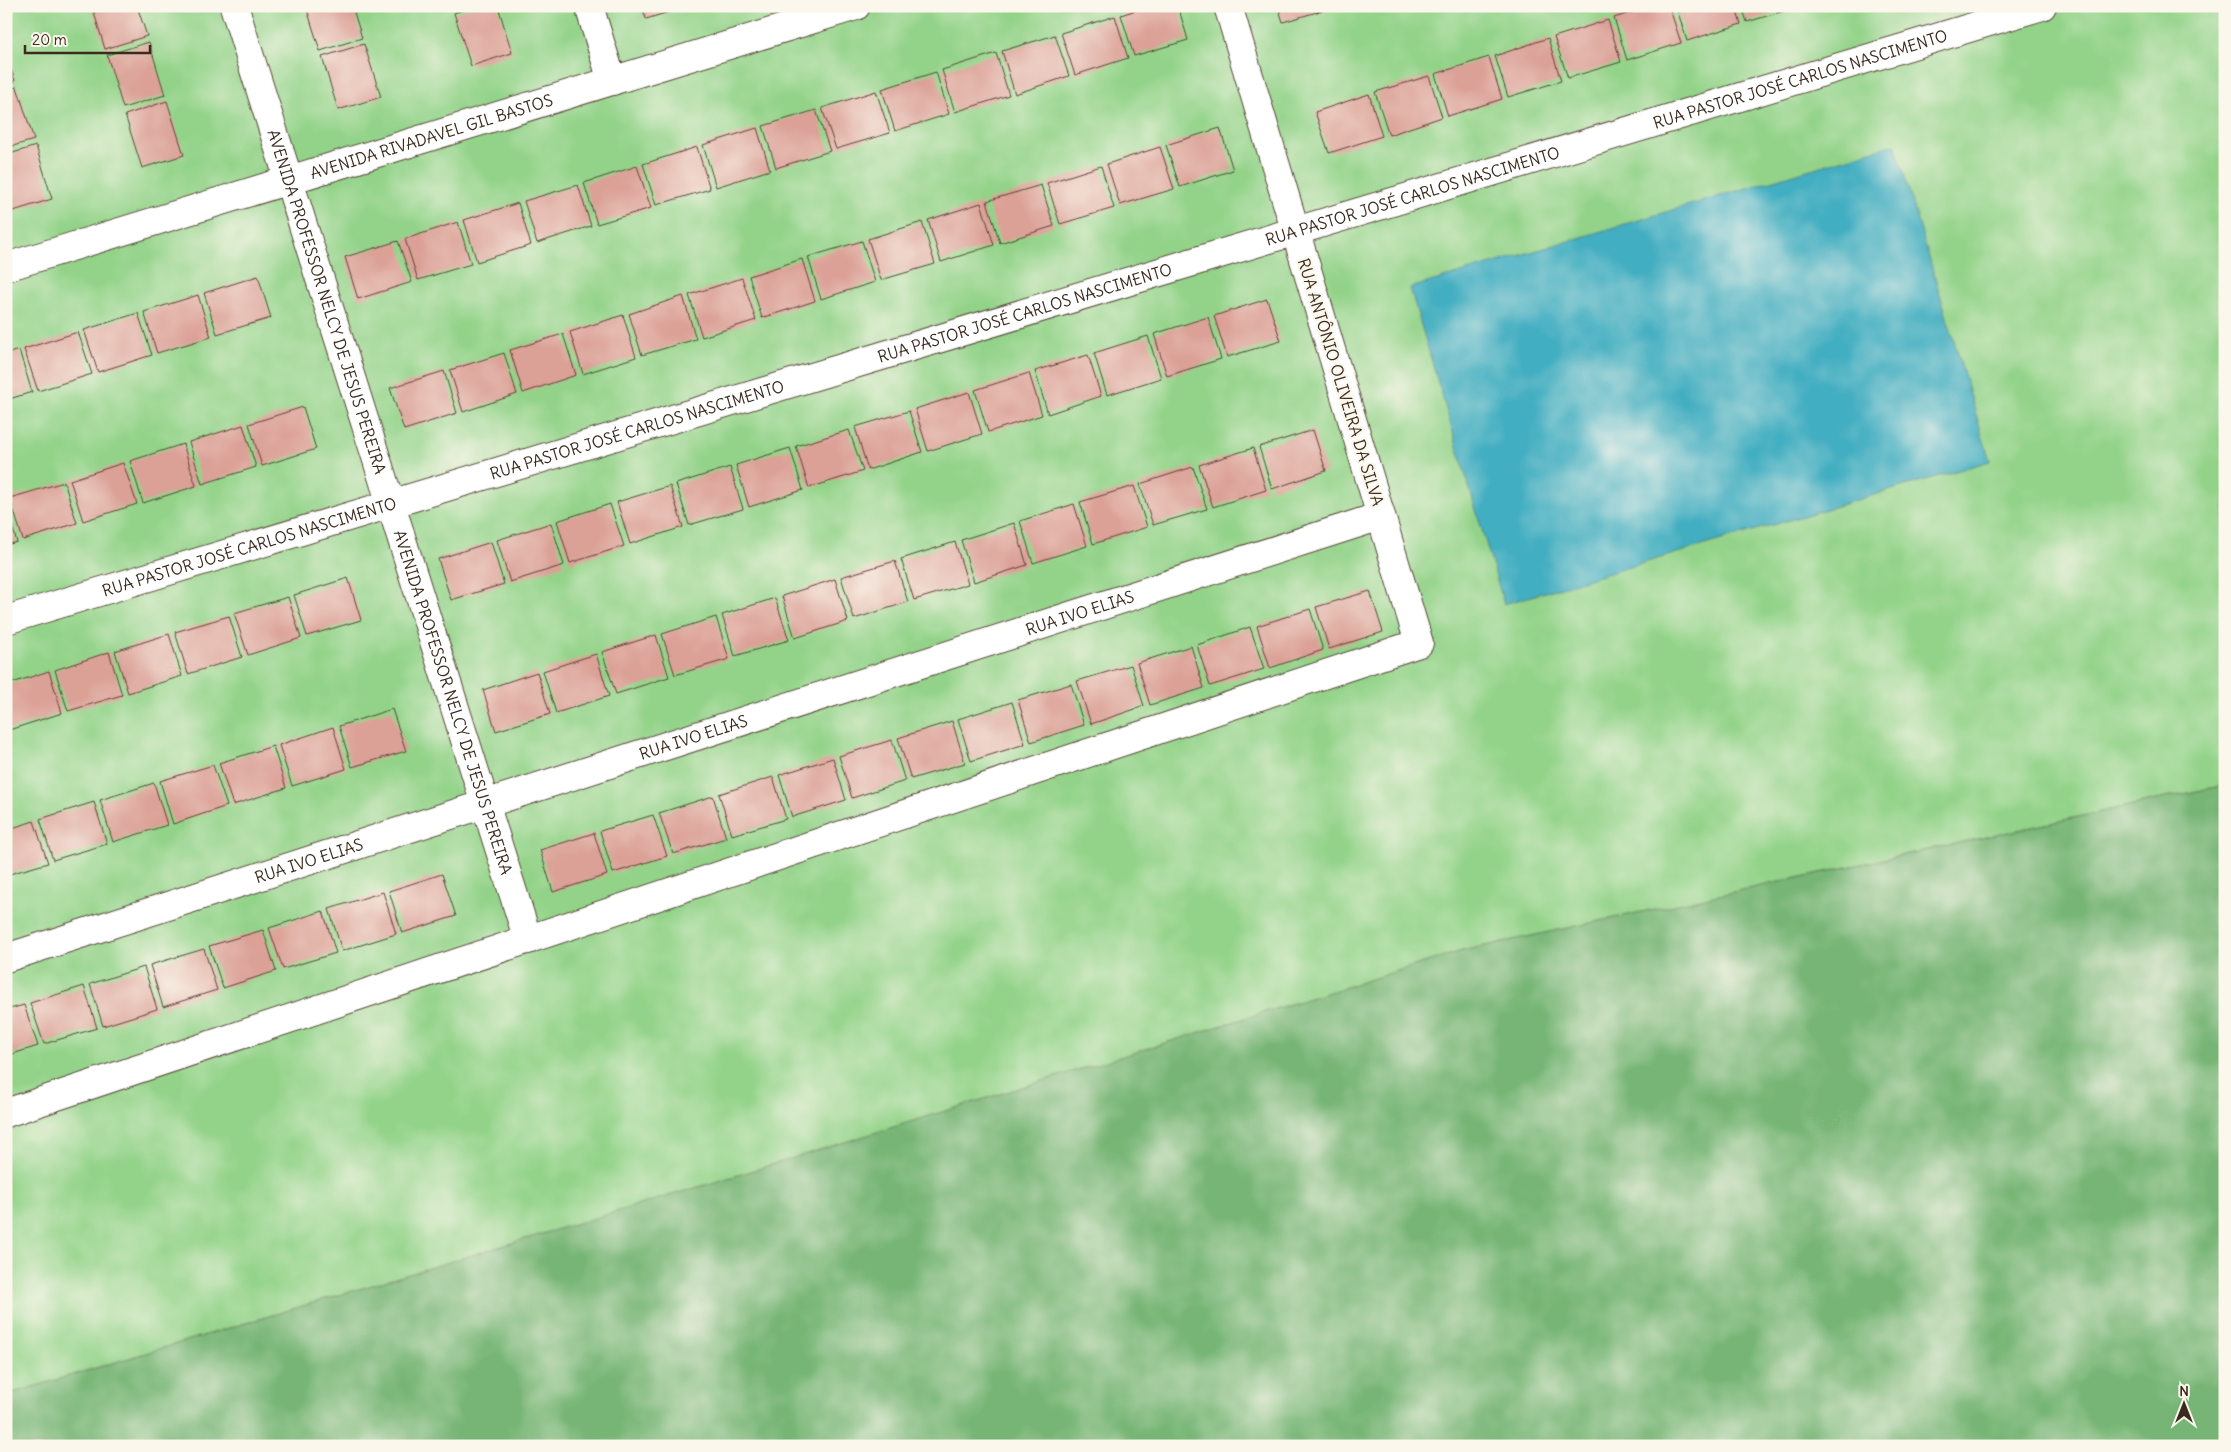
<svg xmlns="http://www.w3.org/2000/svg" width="2231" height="1452" font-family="Delius,sans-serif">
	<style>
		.green { fill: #93d389; stroke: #677e54 }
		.forest { fill: #76b575; stroke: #58704a }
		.water { fill: #42aec1; stroke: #3e6c70 }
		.building { fill: #dba096 }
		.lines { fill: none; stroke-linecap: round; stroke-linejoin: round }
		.street-casing { stroke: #554536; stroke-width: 30 }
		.street { stroke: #fff; stroke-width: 28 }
		.labels { text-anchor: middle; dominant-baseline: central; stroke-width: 4.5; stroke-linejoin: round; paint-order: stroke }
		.street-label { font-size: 16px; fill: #3b2a1e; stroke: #fbf7ec }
	</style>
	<rect width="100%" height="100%" fill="#fbf7ec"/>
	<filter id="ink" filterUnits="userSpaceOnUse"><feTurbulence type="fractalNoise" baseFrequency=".02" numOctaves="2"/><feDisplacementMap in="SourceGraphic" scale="10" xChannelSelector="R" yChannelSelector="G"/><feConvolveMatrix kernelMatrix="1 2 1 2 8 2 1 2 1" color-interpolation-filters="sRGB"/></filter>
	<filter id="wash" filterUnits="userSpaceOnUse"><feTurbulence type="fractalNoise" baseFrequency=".0096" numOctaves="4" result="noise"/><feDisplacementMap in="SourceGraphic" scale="20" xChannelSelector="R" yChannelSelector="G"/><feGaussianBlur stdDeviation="1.12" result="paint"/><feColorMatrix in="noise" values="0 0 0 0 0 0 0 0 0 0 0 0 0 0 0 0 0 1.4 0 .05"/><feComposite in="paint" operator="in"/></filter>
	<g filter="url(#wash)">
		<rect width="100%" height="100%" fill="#e8e0bc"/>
		<polygon class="green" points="6,6 2225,6 2225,785 1462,951 745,1173 6,1395"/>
		<polygon class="forest" points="2225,785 2225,1446 6,1446 6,1395 745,1173 1462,951"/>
		<polygon class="water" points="1895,144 1990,461 1504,604 1410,288"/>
		<g id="blocks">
			<g class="building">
				<polygon points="92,6 137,6 147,36 105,49"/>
				<polygon points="306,6 352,6 362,38 320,51"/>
				<polygon points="474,6 498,6 512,53 471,66 454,13"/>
				<polygon points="642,6 685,6 685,7 646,19"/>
				<polygon points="1148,6 1178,6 1188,40 1134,56 1121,15"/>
				<polygon points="1278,6 1334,6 1334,7 1283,22"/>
				<polygon points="1651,6 1669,6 1681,43 1627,60 1614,18"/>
				<polygon points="1676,6 1735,6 1741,24 1687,41"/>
				<polygon points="1742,6 1796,6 1797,7 1747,22"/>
				<polygon points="1115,16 1128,58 1075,75 1061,33"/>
				<polygon points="1608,20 1621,62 1568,78 1554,37"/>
				<polygon points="1055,35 1069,76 1015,94 1002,51"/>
				<polygon points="1548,38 1561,81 1508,97 1495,56"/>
				<polygon points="149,42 165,95 123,108 107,55"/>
				<polygon points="364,44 381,97 338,110 322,57"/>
				<polygon points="996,53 1009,95 955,112 942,70"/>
				<polygon points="6,54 15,81 6,83"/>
				<polygon points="1489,57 1502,99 1448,116 1435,74"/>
				<polygon points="936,72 949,114 895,131 882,89"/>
				<polygon points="1429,76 1442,117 1389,135 1375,92"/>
				<polygon points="17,87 34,140 6,148 6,90"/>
				<polygon points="876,91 890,133 836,149 822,108"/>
				<polygon points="1369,94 1382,136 1329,153 1315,112"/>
				<polygon points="167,101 184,155 142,168 125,115"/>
				<polygon points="816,110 830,151 776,168 763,126"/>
				<polygon points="757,128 770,170 716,187 703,145"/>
				<polygon points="1220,128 1233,170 1180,187 1166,145"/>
				<polygon points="36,146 52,199 10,212 6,200 6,155"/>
				<polygon points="697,147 710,189 656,205 643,164"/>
				<polygon points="1160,147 1174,189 1120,205 1107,164"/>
				<polygon points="637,166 651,208 597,224 584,183"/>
				<polygon points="1101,166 1114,208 1060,224 1047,183"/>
				<polygon points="578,185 591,226 537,243 524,201"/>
				<polygon points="1041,185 1054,226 1000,243 987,201"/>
				<polygon points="518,203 531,245 477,262 464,220"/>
				<polygon points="981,203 994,245 941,262 928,220"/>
				<polygon points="458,222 471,264 418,280 405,239"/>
				<polygon points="922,222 935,264 881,280 868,239"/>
				<polygon points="398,241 412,282 358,299 345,257"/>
				<polygon points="862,241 875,282 821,299 808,257"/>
				<polygon points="802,259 815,301 762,318 749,276"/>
				<polygon points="258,276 271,318 217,334 204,293"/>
				<polygon points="742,278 756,320 702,337 689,295"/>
				<polygon points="198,295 211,337 157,353 144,312"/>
				<polygon points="683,296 696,339 642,355 629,314"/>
				<polygon points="1267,299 1281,341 1227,357 1214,316"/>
				<polygon points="138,313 152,355 98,372 84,330"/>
				<polygon points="623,315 636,357 583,374 570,332"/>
				<polygon points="1208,317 1221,359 1167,376 1154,334"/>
				<polygon points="78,332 92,374 38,391 24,349"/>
				<polygon points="563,334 576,375 523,393 510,350"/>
				<polygon points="1148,336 1161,378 1107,395 1094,353"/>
				<polygon points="19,350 32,392 6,400 6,354"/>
				<polygon points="504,353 517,394 463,412 450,370"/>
				<polygon points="1088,355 1101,396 1048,414 1035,371"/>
				<polygon points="444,371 457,413 404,430 390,388"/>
				<polygon points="1029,373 1042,415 988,432 975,390"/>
				<polygon points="969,392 982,434 928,451 915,409"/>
				<polygon points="303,407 316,449 262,466 249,424"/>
				<polygon points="909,411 922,452 868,470 855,427"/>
				<polygon points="243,425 256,467 202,484 189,442"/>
				<polygon points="849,430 863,471 809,488 796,446"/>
				<polygon points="1313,430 1326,471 1272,489 1259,447"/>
				<polygon points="183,444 196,486 143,503 130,461"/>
				<polygon points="790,448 803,490 749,507 736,465"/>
				<polygon points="1253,448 1266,490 1213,507 1199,465"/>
				<polygon points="123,463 137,504 83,521 70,480"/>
				<polygon points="730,467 743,509 689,525 676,484"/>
				<polygon points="1193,467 1207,509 1153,525 1140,484"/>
				<polygon points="64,482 77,523 23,540 10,498"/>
				<polygon points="670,486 683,527 630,544 617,502"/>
				<polygon points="1134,486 1147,527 1093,544 1080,502"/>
				<polygon points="610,504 624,546 570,563 557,521"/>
				<polygon points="1074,504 1087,546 1033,563 1020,521"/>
				<polygon points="6,509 17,542 6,545"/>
				<polygon points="551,523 564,565 510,582 497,540"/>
				<polygon points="1014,523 1027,565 974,582 961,540"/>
				<polygon points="491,542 504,584 451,600 438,559"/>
				<polygon points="955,542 968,584 914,600 901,559"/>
				<polygon points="895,561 908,602 854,619 841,577"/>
				<polygon points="348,578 361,620 307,636 294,595"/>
				<polygon points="835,579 848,621 795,638 782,596"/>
				<polygon points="1370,591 1383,632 1329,649 1316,607"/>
				<polygon points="288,597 301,638 248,655 234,613"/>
				<polygon points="775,598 789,640 735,656 722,615"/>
				<polygon points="1310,609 1323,650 1270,668 1257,626"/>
				<polygon points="229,616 242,657 188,674 175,632"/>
				<polygon points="716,617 729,659 675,675 662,634"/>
				<polygon points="1250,627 1264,669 1210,686 1197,645"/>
				<polygon points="169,634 182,676 128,693 115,651"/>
				<polygon points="656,635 669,677 616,694 602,652"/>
				<polygon points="1191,646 1204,688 1150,705 1137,663"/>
				<polygon points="109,652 122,695 68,711 55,670"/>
				<polygon points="596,654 609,696 556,713 543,671"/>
				<polygon points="1131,665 1144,706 1091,724 1077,681"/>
				<polygon points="49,671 62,713 9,730 6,722 6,685"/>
				<polygon points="537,672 550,714 496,731 483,690"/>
				<polygon points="1071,684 1084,725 1031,742 1018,700"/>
				<polygon points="1012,702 1025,744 971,761 958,719"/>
				<polygon points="392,709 406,751 352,767 339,726"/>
				<polygon points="952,721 965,763 911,779 898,738"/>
				<polygon points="333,727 346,769 292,786 279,745"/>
				<polygon points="892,740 905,781 852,798 839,756"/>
				<polygon points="273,746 286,788 233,805 219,763"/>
				<polygon points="833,758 846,800 792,817 779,775"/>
				<polygon points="213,765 227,806 173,824 160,781"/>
				<polygon points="773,777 786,819 732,835 719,794"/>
				<polygon points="154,783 167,825 113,842 100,800"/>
				<polygon points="713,796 726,838 673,854 659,813"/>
				<polygon points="94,802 107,844 53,860 40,819"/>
				<polygon points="653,815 667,856 613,873 600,831"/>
				<polygon points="34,821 48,863 6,875 6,830"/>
				<polygon points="594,833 607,875 553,892 540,850"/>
				<polygon points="442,874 456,916 402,933 389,891"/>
				<polygon points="383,892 396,934 342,951 329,909"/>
				<polygon points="323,911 336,953 283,969 269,928"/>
				<polygon points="263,930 276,971 223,988 209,946"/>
				<polygon points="204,949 217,990 163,1007 150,965"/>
				<polygon points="144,967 157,1009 103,1026 90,984"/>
				<polygon points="84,986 97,1028 44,1044 30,1003"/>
				<polygon points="24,1005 38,1046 6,1056 6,1010"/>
			</g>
		</g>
	</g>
	<g filter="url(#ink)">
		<use href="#blocks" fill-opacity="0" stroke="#554536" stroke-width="1"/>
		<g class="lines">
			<g class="street-casing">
				<g id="street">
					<path id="s1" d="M234,6L528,940"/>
					<polyline points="589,6 612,81"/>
					<path id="s2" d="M6,267L856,6"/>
					<path id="s3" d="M6,620L2042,6"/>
					<path id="s4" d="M6,958L1381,516"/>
					<polyline points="6,1113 1419,643 1228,6"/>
				</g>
			</g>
			<use href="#street" class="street"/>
		</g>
	</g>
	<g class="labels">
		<g class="street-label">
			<text stroke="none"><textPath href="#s3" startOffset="1874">RUA PASTOR JOSÉ CARLOS NASCIMENTO</textPath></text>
			<text stroke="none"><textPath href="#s2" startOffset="445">AVENIDA RIVADAVEL GIL BASTOS</textPath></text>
			<text stroke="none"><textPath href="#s3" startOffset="1469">RUA PASTOR JOSÉ CARLOS NASCIMENTO</textPath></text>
			<text stroke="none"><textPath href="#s1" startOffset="310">AVENIDA PROFESSOR NELCY DE JESUS PEREIRA</textPath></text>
			<text stroke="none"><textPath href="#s3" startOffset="1064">RUA PASTOR JOSÉ CARLOS NASCIMENTO</textPath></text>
			<text transform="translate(1341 382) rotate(73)">RUA ANTÔNIO OLIVEIRA DA SILVA</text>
			<text stroke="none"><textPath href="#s3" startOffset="659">RUA PASTOR JOSÉ CARLOS NASCIMENTO</textPath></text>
			<text stroke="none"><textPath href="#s3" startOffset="254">RUA PASTOR JOSÉ CARLOS NASCIMENTO</textPath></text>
			<text stroke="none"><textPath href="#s4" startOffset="1128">RUA IVO ELIAS</textPath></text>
			<text stroke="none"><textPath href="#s1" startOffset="730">AVENIDA PROFESSOR NELCY DE JESUS PEREIRA</textPath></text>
			<text stroke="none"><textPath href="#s4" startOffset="722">RUA IVO ELIAS</textPath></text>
			<text stroke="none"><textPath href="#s4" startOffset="318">RUA IVO ELIAS</textPath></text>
		</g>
	</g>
	<rect width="2231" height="1452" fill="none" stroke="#fbf7ec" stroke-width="25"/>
	<g transform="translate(2184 1404)" stroke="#fbf7ec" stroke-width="4" paint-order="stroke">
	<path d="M0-4L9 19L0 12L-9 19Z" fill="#3b2a1e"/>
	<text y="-8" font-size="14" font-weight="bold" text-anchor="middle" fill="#3b2a1e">N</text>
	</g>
	<path d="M25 45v8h125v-8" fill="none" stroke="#3b2a1e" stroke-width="2.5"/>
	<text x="32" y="45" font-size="15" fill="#3b2a1e" stroke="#fbf7ec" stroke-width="4" paint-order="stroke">20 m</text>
</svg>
